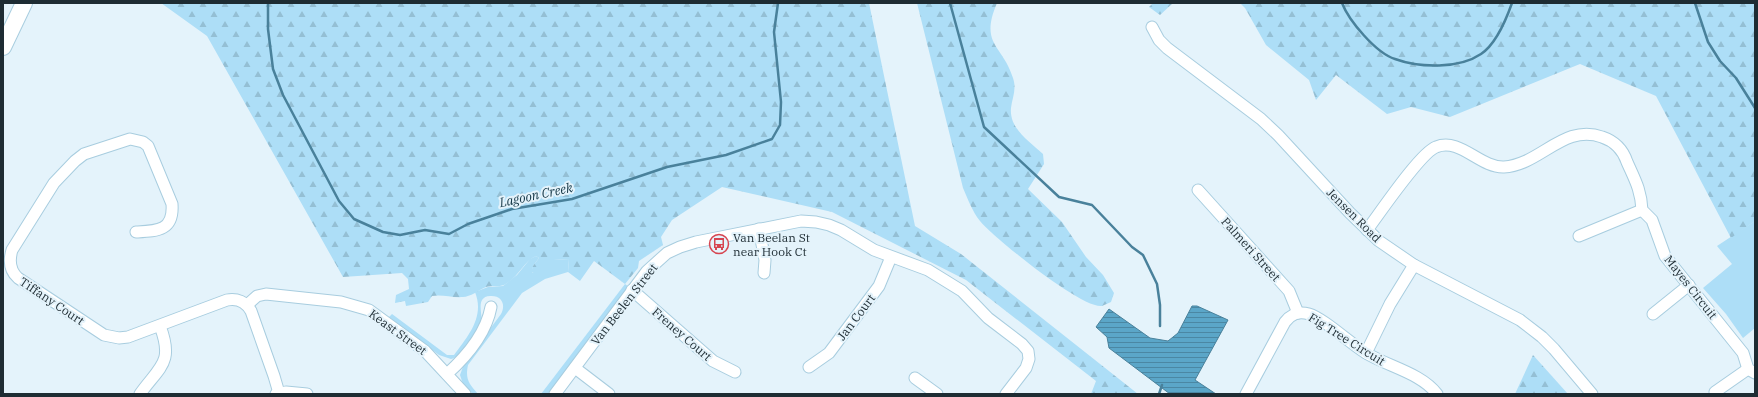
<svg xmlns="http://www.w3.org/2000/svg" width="1758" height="397" font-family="'IBM Plex Serif',serif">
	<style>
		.green { fill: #addef7 }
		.forest { fill: url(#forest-firs) }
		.water { fill: url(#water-rules); stroke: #49819b }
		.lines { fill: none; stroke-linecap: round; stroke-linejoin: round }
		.stream { stroke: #49819b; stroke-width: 2.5 }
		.minor-casing { stroke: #a8cddf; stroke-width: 13 }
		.highway-casing { stroke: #a8cddf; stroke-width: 18 }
		.minor { stroke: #fff; stroke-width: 11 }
		.highway { stroke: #fff; stroke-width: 16 }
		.labels { text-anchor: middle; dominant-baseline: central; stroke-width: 4; stroke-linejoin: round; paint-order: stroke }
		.street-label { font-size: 12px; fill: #1e2c33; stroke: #e4f3fb }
		.poi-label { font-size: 12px; fill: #1e2c33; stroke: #e4f3fb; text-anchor: start }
		.water-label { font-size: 13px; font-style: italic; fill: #143645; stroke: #e4f3fb }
	</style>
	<defs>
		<pattern id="forest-firs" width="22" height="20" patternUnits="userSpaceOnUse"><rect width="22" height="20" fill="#addef7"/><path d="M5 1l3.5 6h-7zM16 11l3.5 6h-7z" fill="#94bfd4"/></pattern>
		<pattern id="water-rules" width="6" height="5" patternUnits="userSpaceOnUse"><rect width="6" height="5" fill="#5ba6c8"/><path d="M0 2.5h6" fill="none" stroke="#4b87a3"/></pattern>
	</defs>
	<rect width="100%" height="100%" fill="#e4f3fb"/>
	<g class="green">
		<polygon points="1755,221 1755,328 1743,338 1726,314 1703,288 1732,264 1717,246"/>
		<path d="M536,256L539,258L533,266L532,273L553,260L569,259L568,272L545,279L522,293L468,365C465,379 469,384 478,394H473L463,384L460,375L464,364L501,314C506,305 502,295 490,296C474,297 484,316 481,325C477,335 461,357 451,359L439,355L389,317L392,314L447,355H454C468,336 485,317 475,292L488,287L503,286L517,275L530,259Z"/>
		<polygon points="625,284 629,287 548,394 541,394"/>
	</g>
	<g class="forest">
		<path d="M161,3H869L915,226L961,254L1138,394H1091L1096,381L966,280L832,212L722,187L672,220L661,237L663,245L639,261L638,268L625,284L594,261L580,281L568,272L569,259L554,260L550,268L531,273L533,266L539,258L536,256C523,262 518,278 504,285C499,287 491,285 486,287C479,290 470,297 463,297C452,298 442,294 432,296L428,302L406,306L405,301L395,303L396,295L409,289L408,279L402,273L343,277L207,36Z"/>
		<path d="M917,3H997C979,45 1003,45 1013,78C1017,90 1012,98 1011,108C1009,129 1030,142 1043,154L1044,164L1028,189L1062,222L1086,257L1103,275L1114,293L1111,302C1108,303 1105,305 1102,306C1082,309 994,238 980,221C972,211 968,199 963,188Z"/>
		<polygon points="1153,3 1173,3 1160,15 1149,7"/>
		<polygon points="1240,3 1755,3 1755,221 1731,238 1656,96 1580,64 1450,117 1411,107 1387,114 1336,75 1316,100 1309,80 1266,45 1245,8"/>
		<polygon points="1533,355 1568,394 1515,394"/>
	</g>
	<polygon class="water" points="1192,306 1197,306 1228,320 1195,380 1216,394 1170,394 1109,348 1107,337 1096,327 1109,309 1150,338 1168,341 1178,333"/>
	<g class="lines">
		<g class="stream">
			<polyline points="268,3 268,29 273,69 283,95 339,201 354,219 383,232 400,235 425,230 449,234 468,224 512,209 572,199 667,167 726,155 772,139 780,125 781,102 774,32 778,3"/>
			<polyline points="950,3 984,127 1059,197 1092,205 1132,247 1143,255 1157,284 1160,305 1160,326"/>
			<path d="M1342,3C1349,21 1376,53 1395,59C1420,68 1459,69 1481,54C1496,44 1506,20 1512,3"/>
			<polyline points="1695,3 1708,42 1720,61 1736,78 1755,108"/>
			<polyline points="1159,394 1162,385"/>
		</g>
		<g class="minor-casing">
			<g id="minor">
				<polyline points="1152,27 1159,40 1167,48 1261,119 1278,135 1350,213 1379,241 1414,265 1520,320 1542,337 1554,349 1592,394"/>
				<polyline points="1198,190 1289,291 1298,313"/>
				<polyline points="759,229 765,260 764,273"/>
				<path d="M1367,230C1380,213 1420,153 1436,147C1460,137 1480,168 1504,167C1540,165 1564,123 1602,137C1614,141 1623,150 1627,162C1635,180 1641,190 1642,210L1652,220L1665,256L1743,353L1748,369L1755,373"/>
				<path d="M136,232C157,231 174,231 172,204L148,146L143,142L130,139L84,154L75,161L54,183L12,250C9,260 9,270 18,278L104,335L119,338L128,337L227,300C237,298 246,302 251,311L274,376L279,393"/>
				<polyline points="1579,236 1642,210"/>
				<polyline points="632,290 713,361 735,372"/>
				<polyline points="247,305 257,296 266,294 341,302 369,310 425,351 465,394"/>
				<polyline points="1653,314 1689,285"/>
				<polyline points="1366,353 1390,304 1414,265"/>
				<polyline points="809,367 829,353 879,286 891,257"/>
				<polyline points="575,368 609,394"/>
				<path d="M447,374C467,356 486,334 491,307"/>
				<polyline points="915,378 937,394"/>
				<polyline points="1715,392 1748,369"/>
				<path d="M140,394C160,366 174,363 160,326"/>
				<polyline points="276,394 286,392 307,394"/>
				<polyline points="555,394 647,271 667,253 680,247 696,242 801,221 816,222 829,225 841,230 874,250 928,270 962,291 988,318 1022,344 1028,351 1029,359 1026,368 1006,394"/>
				<path d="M1246,394L1285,322C1291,314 1298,311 1309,314C1323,318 1351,344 1366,353C1389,367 1421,373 1437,394"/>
			</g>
		</g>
		<g class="highway-casing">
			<polyline id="highway" points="3,47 24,3"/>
		</g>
		<use href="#minor" class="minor"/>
		<use href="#highway" class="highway"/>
	</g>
	<defs>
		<g id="bus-ring" transform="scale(1)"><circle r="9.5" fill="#e4f3fb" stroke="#d64551" stroke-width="1.5"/><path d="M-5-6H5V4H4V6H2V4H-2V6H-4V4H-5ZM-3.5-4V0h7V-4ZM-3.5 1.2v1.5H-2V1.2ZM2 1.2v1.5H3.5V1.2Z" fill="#d64551"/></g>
	</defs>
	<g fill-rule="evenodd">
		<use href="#bus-ring" x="719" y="244"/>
	</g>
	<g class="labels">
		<g class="street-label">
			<text transform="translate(1354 215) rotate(45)">Jensen Road</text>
			<text transform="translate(1251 249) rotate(48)">Palmeri Street</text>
			<text transform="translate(1691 287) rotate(52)">Mayes Circuit</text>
			<text transform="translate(52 301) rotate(34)">Tiffany Court</text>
			<text transform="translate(624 304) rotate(-52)">Van Beelen Street</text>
			<text transform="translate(856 317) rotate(-53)">Jan Court</text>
			<text transform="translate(398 332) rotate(36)">Keast Street</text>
			<text transform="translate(682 334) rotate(41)">Freney Court</text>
			<text transform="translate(1347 339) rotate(32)">Fig Tree Circuit</text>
		</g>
		<g class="poi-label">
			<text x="733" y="237">Van Beelan St<tspan x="733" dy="14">near Hook Ct</tspan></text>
		</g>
		<g class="water-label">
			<text transform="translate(536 195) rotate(-12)">Lagoon Creek</text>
		</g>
	</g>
	<rect width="1758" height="397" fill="none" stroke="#1e2c33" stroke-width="8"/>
</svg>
